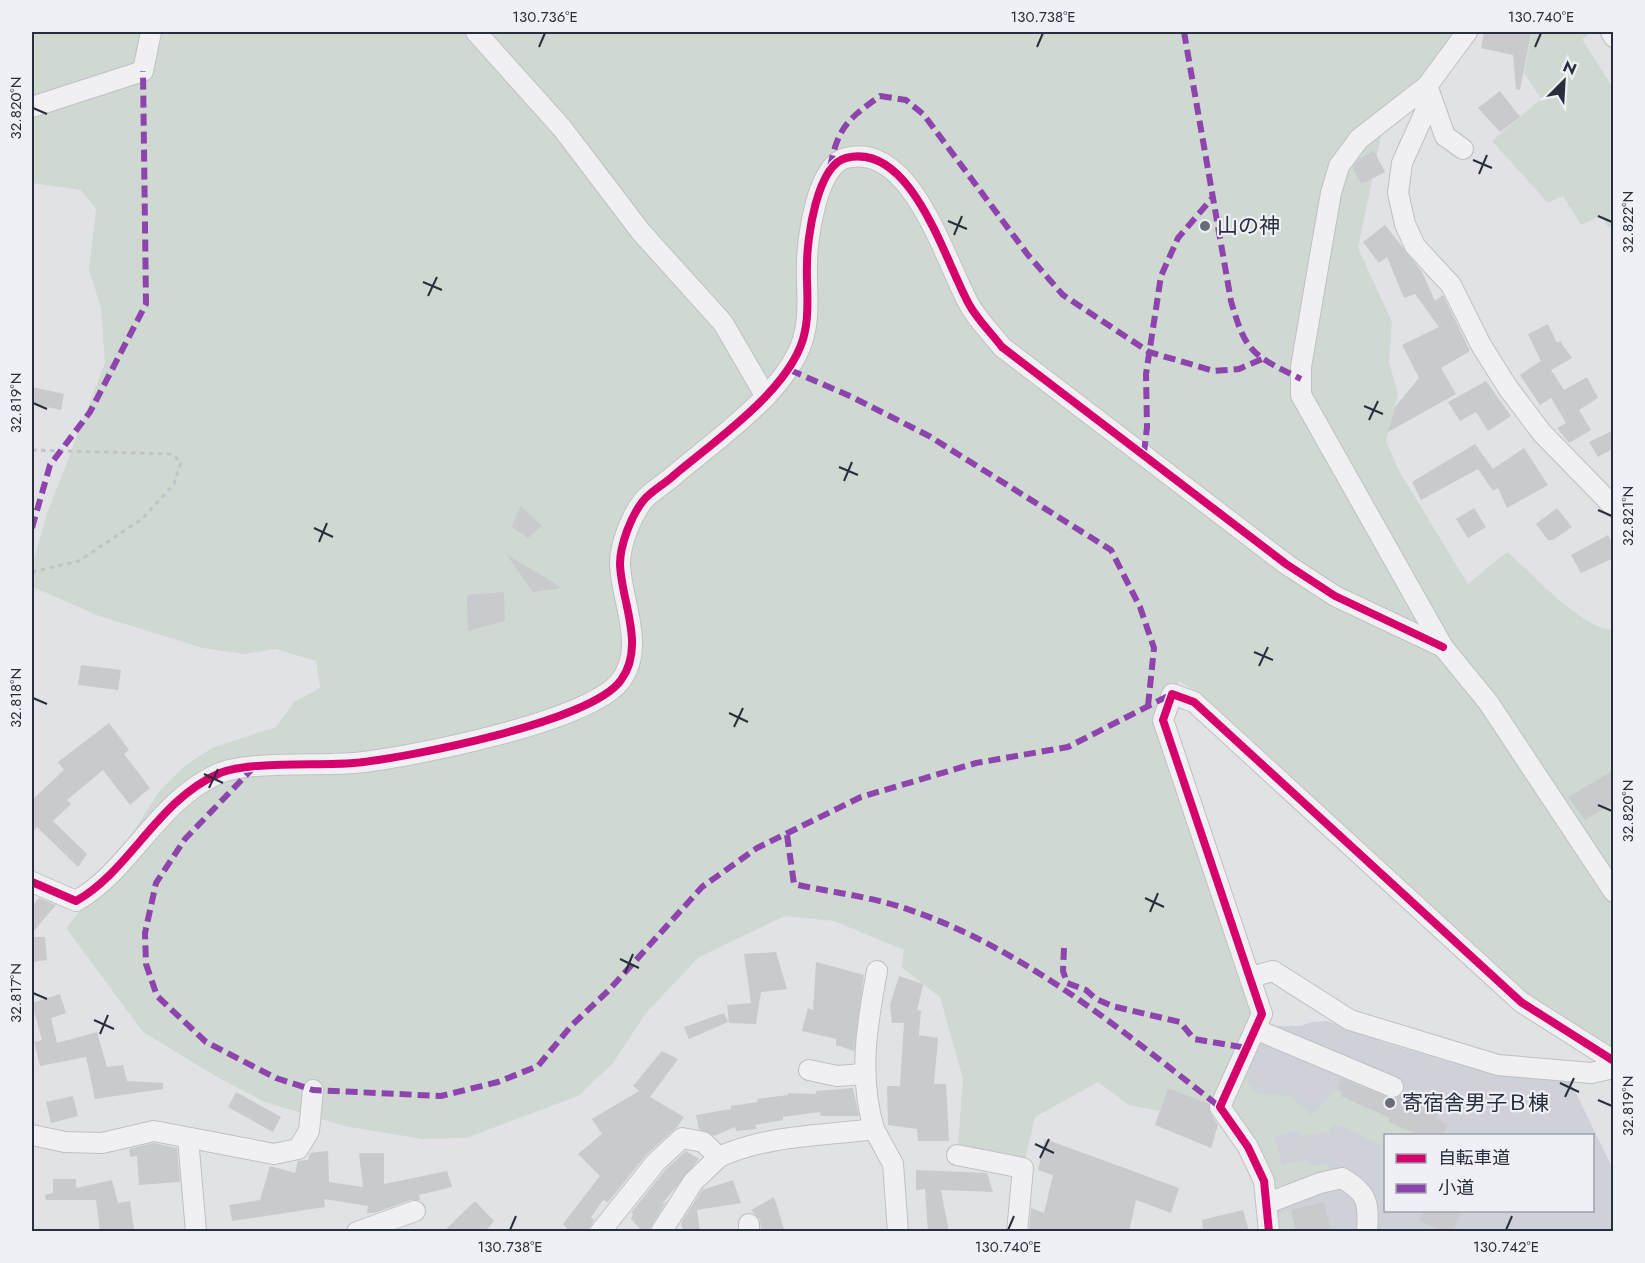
<svg xmlns="http://www.w3.org/2000/svg" width="1645" height="1263" font-family="Jost,'Noto Sans JP',sans-serif">
	<style>
		.built { fill: #cfd1d8; fill-rule: evenodd }
		.green { fill: #d0d9d1 }
		.building { fill: #c9cacd }
		.lines { fill: none; stroke-linecap: round; stroke-linejoin: round }
		.minor-casing { stroke: #bfc0c3; stroke-width: 22 }
		.path { stroke: #c2c3c9; stroke-width: 3; stroke-dasharray: 4.5 4.5; stroke-linecap: butt }
		.minor { stroke: #f0f0f2; stroke-width: 20 }
		.quiet { stroke: #8e44ad; stroke-width: 6; stroke-dasharray: 12 6; stroke-linecap: butt }
		.cycleway-casing { stroke: #eef0f5; stroke-width: 11 }
		.cycleway { stroke: #d6006c; stroke-width: 8 }
		.ticks { fill: none; stroke: #292e3d; stroke-width: 2 }
		.poi-dot { fill: #696d78; stroke: #eef0f5; stroke-width: 2 }
		.labels { text-anchor: middle; dominant-baseline: central; stroke-width: 4.5; stroke-linejoin: round; paint-order: stroke }
		.poi-label { font-size: 21px; fill: #292e3d; stroke: #eef0f5; text-anchor: start }
		.neatline { fill: none; stroke: #292e3d; stroke-width: 2 }
		.ticks-label { font-size: 15px; text-anchor: middle; fill: #292e3d }
	</style>
	<rect width="100%" height="100%" fill="#e1e2e5"/>
	<path class="built" d="M1327,1021L1389,1044L1450,1062L1537,1079L1570,1081L1613,1169V1231H1275L1271,1179L1234,1108V1101L1266,1026H1300L1313,1022ZM1386,1136H1592V1210H1386Z"/>
	<g class="green">
		<path d="M32,32H1467L1385,117L1358,248L1392,322L1389,362L1398,394L1386,441L1398,469L1468,584L1507,552C1536,576 1576,624 1613,631V1049L1528,997L1206,698L1179,681L1164,720L1262,1014L1220,1107L1198,1138L1169,1113L1129,1105L1098,1082L1035,1117L1023,1168L957,1155L963,1079L940,997L902,968L904,950L834,921L785,916L699,957L646,1013L613,1063L578,1096L466,1138L423,1139L344,1126L265,1102L219,1078L143,1032L66,928L96,890L160,790L186,765L212,748L276,727L294,702L320,688L316,661L276,649L244,654L203,648L99,616L33,587L34,560L47,514L105,363L101,308L89,269L96,208L80,190L32,183Z"/>
		<polygon points="1532,32 1586,32 1588,35 1582,39 1613,88 1614,225 1608,227 1601,216 1581,225 1563,196 1548,203 1492,141 1541,99 1524,73"/>
		<path d="M1242,1074L1252,1089L1259,1094L1290,1096L1311,1115C1323,1108 1326,1097 1337,1089L1342,1092L1341,1096L1390,1118L1389,1122L1419,1135L1386,1136L1385,1147L1338,1124L1330,1128L1329,1136L1326,1132L1300,1136L1298,1131L1274,1136L1282,1165L1306,1160L1311,1166L1328,1164L1332,1174L1273,1194L1234,1108L1236,1091Z"/>
		<path d="M1291,1210L1296,1231H1275C1277,1218 1277,1212 1291,1210Z"/>
	</g>
	<g class="building">
		<polygon points="1484,32 1531,33 1520,90 1516,89 1513,55 1481,48"/>
		<polygon points="1500,91 1520,117 1500,132 1478,108"/>
		<polygon points="1374,151 1385,172 1361,184 1353,168 1359,159"/>
		<polygon points="1385,225 1422,272 1435,301 1443,295 1470,351 1441,368 1456,394 1388,432 1395,407 1419,378 1402,345 1439,327 1415,294 1404,298 1387,257 1379,263 1363,242"/>
		<polygon points="1548,324 1557,343 1560,341 1572,358 1551,370 1564,390 1587,377 1598,398 1579,410 1591,430 1569,443 1557,428 1566,423 1551,398 1540,405 1520,375 1541,361 1528,334"/>
		<polygon points="1486,381 1511,416 1488,431 1476,412 1460,421 1448,402"/>
		<polygon points="32,387 64,394 61,410 32,404"/>
		<polygon points="1614,430 1614,448 1598,457 1589,442"/>
		<polygon points="1475,444 1493,469 1524,448 1548,485 1507,508 1498,488 1493,491 1478,469 1421,500 1412,482"/>
		<polygon points="521,506 542,526 528,538 511,527"/>
		<polygon points="1474,508 1486,527 1468,538 1456,519"/>
		<polygon points="1557,508 1572,527 1553,540 1548,540 1536,524"/>
		<polygon points="1608,535 1614,545 1614,558 1581,573 1571,555"/>
		<polygon points="506,554 541,575 562,588 533,592"/>
		<polygon points="504,592 505,621 468,631 467,595"/>
		<polygon points="81,665 121,670 118,690 78,685"/>
		<polygon points="109,723 129,750 124,754 150,788 130,805 103,770 67,800 71,804 53,821 87,854 78,867 37,827 32,832 32,800 64,770 58,762"/>
		<polygon points="1614,770 1614,803 1585,820 1568,797"/>
		<polygon points="39,898 56,905 32,933 32,906"/>
		<polygon points="32,937 45,937 47,960 32,962"/>
		<polygon points="776,952 787,989 761,992 756,1024 729,1023 727,1005 751,1003 744,954"/>
		<polygon points="816,962 864,975 854,1051 836,1045 836,1039 802,1031 808,1008 813,1010"/>
		<polygon points="899,976 923,984 917,1010 921,1011 919,1035 938,1038 934,1084 946,1084 949,1141 918,1141 917,1129 888,1125 887,1086 900,1086 904,1023 892,1023 890,1005"/>
		<polygon points="60,994 66,1013 51,1018 57,1043 97,1032 107,1067 123,1065 127,1081 163,1083 163,1089 95,1099 86,1057 40,1066 34,1042 42,1040 32,1003"/>
		<polygon points="724,1013 728,1022 689,1039 684,1027"/>
		<polygon points="662,1051 678,1059 650,1097 684,1117 677,1127 647,1154 608,1202 603,1200 591,1217 594,1220 587,1232 570,1232 563,1224 600,1176 578,1154 602,1134 592,1119 639,1091 633,1086"/>
		<polygon points="1341,1078 1389,1098 1395,1099 1402,1094 1439,1111 1436,1118 1448,1124 1443,1135 1419,1135 1389,1122 1390,1118 1341,1096 1342,1092 1337,1089"/>
		<polygon points="853,1088 859,1116 821,1116 820,1112 783,1117 783,1120 755,1125 757,1129 736,1131 735,1127 714,1136 699,1129 696,1115 731,1109 731,1106 758,1102 757,1099 788,1095 788,1093 816,1094 816,1091"/>
		<polygon points="1168,1088 1209,1104 1210,1113 1218,1125 1211,1148 1155,1125"/>
		<polygon points="236,1092 281,1117 273,1132 228,1107"/>
		<polygon points="73,1096 78,1116 51,1123 46,1102"/>
		<polygon points="1045,1139 1179,1188 1171,1213 1136,1200 1129,1232 1029,1232 1031,1208 1044,1213 1053,1175 1038,1170"/>
		<polygon points="154,1143 177,1148 180,1182 139,1185 137,1156 130,1157 129,1149"/>
		<polygon points="328,1151 329,1182 363,1187 359,1153 384,1153 384,1184 447,1171 452,1187 419,1195 420,1200 411,1200 374,1213 367,1213 368,1206 324,1199 325,1207 232,1221 229,1205 260,1200 270,1166 295,1173 298,1161 308,1160 310,1153"/>
		<polygon points="686,1151 699,1159 662,1204 666,1202 649,1230 643,1232 631,1219 633,1214 631,1213 665,1170"/>
		<polygon points="916,1170 987,1173 993,1192 941,1190 949,1232 928,1232 925,1189 916,1190"/>
		<polygon points="53,1179 76,1179 76,1188 112,1180 118,1203 130,1201 134,1229 100,1232 96,1200 46,1200 45,1195 53,1193"/>
		<polygon points="733,1180 741,1203 697,1210 700,1232 683,1232 681,1223 702,1190"/>
		<polygon points="774,1197 785,1232 761,1232 760,1219 751,1210"/>
		<polygon points="475,1201 494,1221 485,1232 443,1232"/>
		<polygon points="1324,1202 1331,1232 1296,1232 1291,1210"/>
		<polygon points="1243,1210 1249,1232 1203,1232 1202,1220"/>
		<polygon points="1423,1210 1462,1210 1453,1232 1444,1232 1419,1220"/>
	</g>
	<g class="lines">
		<g class="minor-casing">
			<g id="minor">
				<polyline points="476,32 562,128 641,232 723,323 766,397"/>
				<polyline points="1467,32 1427,86 1359,139 1339,166 1331,193 1321,250 1301,367 1301,395 1443,647 1488,702 1614,892"/>
				<polyline points="1611,32 1614,37"/>
				<polyline points="1427,86 1425,112 1402,163 1398,193 1405,224 1415,246 1451,285 1481,345 1508,388 1542,433 1614,507"/>
				<polyline points="1429,91 1445,136 1463,149"/>
				<polyline points="32,107 143,71 151,32"/>
				<path d="M32,882L76,901C131,870 157,800 220,773C250,761 318,766 354,763C406,758 592,722 621,680C646,646 621,601 620,564C620,545 631,516 643,501C650,492 663,485 672,477C714,441 795,387 805,331C810,309 806,287 807,264C807,238 817,165 846,158C912,141 945,262 970,306C978,320 992,334 1002,347L1286,564L1335,596L1443,647"/>
				<polyline points="1252,983 1258,975 1273,971 1350,1020 1498,1065 1591,1073 1614,1068"/>
				<polyline points="1255,1029 1393,1087"/>
				<polyline points="809,1070 837,1076 864,1074"/>
				<path d="M874,1129C858,1075 867,1025 877,971"/>
				<polyline points="32,1135 65,1142 102,1143 154,1131 274,1154 298,1149 309,1131 313,1090"/>
				<polyline points="188,1138 196,1232"/>
				<polyline points="957,1155 1023,1168 1017,1232"/>
				<path d="M1268,1203L1320,1183L1342,1178C1368,1193 1369,1203 1367,1232"/>
				<polyline points="357,1232 415,1211"/>
				<path d="M600,1232L656,1162L682,1138L703,1142L719,1157C768,1135 821,1136 874,1129L893,1164L898,1232"/>
				<polyline points="661,1232 693,1182 719,1157"/>
				<polyline points="749,1232 749,1224"/>
				<polyline points="1269,1232 1264,1181 1248,1147 1220,1107 1262,1014 1163,720 1172,694 1194,702 1521,1002 1614,1061"/>
			</g>
		</g>
		<polyline class="path" points="32,450 172,454 181,462 174,484 142,519 79,561 32,572"/>
		<use href="#minor" class="minor"/>
		<g class="quiet">
			<path d="M1184,32L1231,301C1246,354 1253,355 1301,379"/>
			<path d="M830,167C838,127 848,119 880,96L906,100L924,115L1028,255L1063,295L1149,352L1214,371L1239,369L1262,359"/>
			<polyline points="790,370 852,397 929,436 1111,550 1140,607 1154,648 1148,706"/>
			<polyline points="1144,453 1147,427 1146,374 1161,276 1178,238 1214,196"/>
			<polyline points="32,528 50,465 90,412 146,304 143,71"/>
			<polyline points="254,767 185,839 156,883 145,933 146,964 157,996 206,1042 276,1078 313,1090 441,1096 498,1082 538,1066 572,1025 609,990 702,887 757,848 861,797 976,763 1068,747 1172,694"/>
			<path d="M787,835L794,884C829,892 867,896 901,907C1022,946 1121,1030 1220,1107"/>
			<polyline points="1064,948 1063,971 1067,983 1086,990 1096,999 1112,1006 1180,1022 1194,1039 1247,1048"/>
		</g>
		<g class="cycleway-casing">
			<g id="cycleway">
				<path d="M32,882L76,901C131,870 157,800 220,773C250,761 318,766 354,763C406,758 592,722 621,680C646,646 621,601 620,564C620,545 631,516 643,501C650,492 663,485 672,477C714,441 795,387 805,331C810,309 806,287 807,264C807,238 817,165 846,158C912,141 945,262 970,306C978,320 992,334 1002,347L1286,564L1335,596L1443,647"/>
				<polyline points="1269,1232 1264,1181 1248,1147 1220,1107 1262,1014 1163,720 1172,694 1194,702 1521,1002 1614,1061"/>
			</g>
		</g>
		<use href="#cycleway" class="cycleway"/>
	</g>
	<path class="ticks" d="M539,47L545,33M1037,47L1043,33M1535,47L1541,33M33,108L47,114M1473,160L1492,168M1479,174L1487,155M1598,216L1612,222M948,221L967,229M954,235L962,216M423,282L442,290M428,296L437,277M33,403L47,409M1364,406L1383,414M1369,420L1378,401M839,467L858,475M844,481L852,462M1598,510L1612,516M314,528L333,537M319,542L327,523M1254,652L1273,660M1259,666L1268,647M33,698L47,704M729,713L748,722M734,727L743,708M204,774L223,783M209,788L218,769M1598,805L1612,811M1145,898L1164,907M1150,912L1158,893M620,959L639,968M625,973L633,954M33,993L47,999M94,1020L114,1029M100,1034L108,1015M1560,1083L1579,1092M1565,1097L1574,1078M1598,1100L1612,1106M1035,1144L1054,1153M1040,1158L1049,1139M510,1230L516,1216M1008,1230L1014,1216M1506,1230L1512,1216"/>
	<g class="poi-dot">
		<circle cx="1205" cy="226" r="6"/>
		<circle cx="1390" cy="1103" r="6"/>
	</g>
	<g class="labels">
		<g class="poi-label">
			<text x="1217" y="226">山の神</text>
			<text x="1402" y="1103">寄宿舎男子Ｂ棟</text>
		</g>
	</g>
	<rect width="1645" height="1263" fill="none" stroke="#eef0f5" stroke-width="66"/>
	<rect x="1384" y="1134" width="210" height="78" fill="#eef0f5" stroke="#9fa2ab" stroke-width="1.5"/>
	<rect x="1396" y="1154" width="30" height="9" fill="#d6006c" stroke="#9fa2ab" stroke-width="1.5"/>
	<text x="1438" y="1164" font-size="18" fill="#292e3d">自転車道</text>
	<rect x="1396" y="1184" width="30" height="9" fill="#8e44ad" stroke="#9fa2ab" stroke-width="1.5"/>
	<text x="1438" y="1194" font-size="18" fill="#292e3d">小道</text>
	<g transform="translate(1564 81) rotate(24)" stroke="#eef0f5" stroke-width="4.5" paint-order="stroke">
	<path d="M0-4.5L10 22L0 15L-10 22Z" fill="#292e3d"/>
	<text y="-9" font-size="16" font-weight="bold" text-anchor="middle" fill="#292e3d">N</text>
	</g>
	<rect x="33" y="33" width="1579" height="1197" class="neatline"/>
	<g class="ticks-label">
		<text x="545" y="22">130.736°E</text>
		<text x="1043" y="22">130.738°E</text>
		<text x="1541" y="22">130.740°E</text>
		<text transform="translate(16 108) rotate(-90)" y="5">32.820°N</text>
		<text transform="translate(1628 222) rotate(-90)" y="5">32.822°N</text>
		<text transform="translate(16 403) rotate(-90)" y="5">32.819°N</text>
		<text transform="translate(1628 516) rotate(-90)" y="5">32.821°N</text>
		<text transform="translate(16 698) rotate(-90)" y="5">32.818°N</text>
		<text transform="translate(1628 811) rotate(-90)" y="5">32.820°N</text>
		<text transform="translate(16 993) rotate(-90)" y="5">32.817°N</text>
		<text transform="translate(1628 1106) rotate(-90)" y="5">32.819°N</text>
		<text x="510" y="1252">130.738°E</text>
		<text x="1008" y="1252">130.740°E</text>
		<text x="1506" y="1252">130.742°E</text>
	</g>
</svg>
